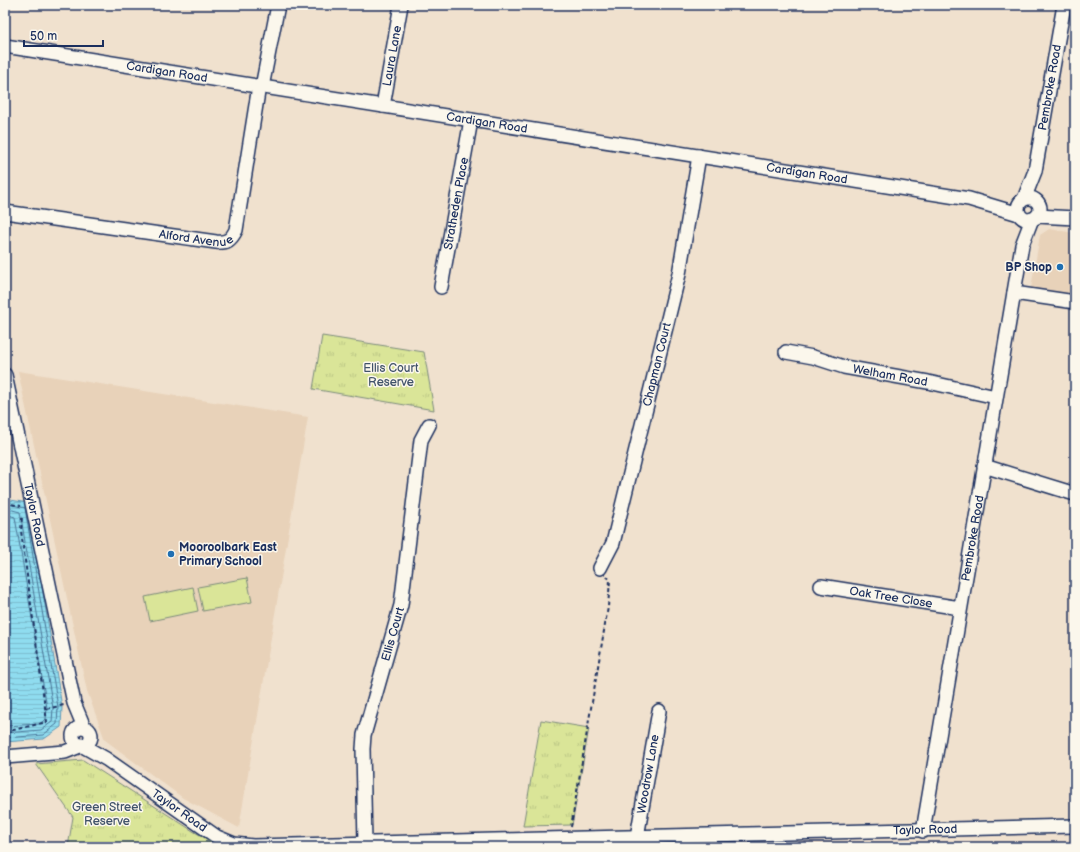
<svg xmlns="http://www.w3.org/2000/svg" width="1080" height="852" font-family="'Balsamiq Sans',sans-serif">
	<style>
		.built { fill: #e8d2b9 }
		.grass { fill: url(#grass-tufts); stroke: #7a8a7b }
		.pitch { fill: #dae598; stroke: #7a8a7b }
		.water { fill: url(#water-rules); stroke: #6197b5 }
		.lines { fill: none; stroke-linecap: round; stroke-linejoin: round }
		.shore { stroke: #497498; stroke-width: 1 }
		.minor-casing { stroke: #1b2f5e; stroke-width: 16 }
		.path { stroke: #1b2f5e; stroke-width: 2; stroke-dasharray: 4 3; stroke-linecap: butt }
		.minor { stroke: #fbf7ec; stroke-width: 13 }
		.poi-dot { fill: #1f6fb2; stroke: #fbf7ec; stroke-width: 1.5 }
		.labels { text-anchor: middle; dominant-baseline: central; stroke-width: 3; stroke-linejoin: round; paint-order: stroke }
		.street-label { font-size: 12px; fill: #1b2f5e; stroke: #fbf7ec }
		.poi-label { font-size: 12px; font-weight: bold; fill: #1b2f5e; stroke: #fbf7ec; text-anchor: end }
		.park-label { font-size: 12px; fill: #41536a; stroke: #fbf7ec }
	</style>
	<defs>
		<pattern id="grass-tufts" width="24" height="20" patternUnits="userSpaceOnUse"><rect width="24" height="20" fill="#dae598"/><path d="M3 7l-1-3M5 7V3M7 7l1-3M15 17l-1-3M17 17v-4M19 17l1-3" fill="none" stroke="#bac585"/></pattern>
		<pattern id="water-rules" width="6" height="5" patternUnits="userSpaceOnUse"><rect width="6" height="5" fill="#8fdcef"/><path d="M0 2.5h6" fill="none" stroke="#7bbdcf"/></pattern>
	</defs>
	<rect width="100%" height="100%" fill="#f0e1ce"/>
	<filter id="ink" filterUnits="userSpaceOnUse"><feTurbulence type="fractalNoise" baseFrequency=".025" numOctaves="2"/><feDisplacementMap in="SourceGraphic" scale="8" xChannelSelector="R" yChannelSelector="G"/><feConvolveMatrix kernelMatrix="1 2 1 2 8 2 1 2 1" color-interpolation-filters="sRGB"/></filter>
	<g filter="url(#ink)">
		<g class="built">
			<polygon points="1049,229 1075,233 1075,307 1029,300 1040,235"/>
			<polygon points="18,371 308,417 239,828 183,798 105,740 87,691"/>
		</g>
		<g class="grass">
			<polygon points="322,336 424,352 434,410 313,389"/>
			<polygon points="541,720 589,728 572,825 523,826"/>
			<polygon points="83,760 193,831 221,847 68,847 73,817 36,764"/>
		</g>
		<g class="pitch">
			<polygon points="247,578 252,602 203,611 198,587"/>
			<polygon points="193,587 198,611 150,621 145,597"/>
		</g>
		<polygon class="water" points="5,499 28,503 62,707 61,727 44,739 5,742"/>
		<g class="lines">
			<g class="shore">
				<polyline points="5,503 25,508 58,707 57,724 43,735 5,738"/>
				<polyline points="5,508 20,512 53,708 52,722 41,730 5,733"/>
				<polyline points="5,514 15,517 47,708 46,719 39,724 5,726"/>
			</g>
			<g class="minor-casing">
				<g id="minor">
					<path id="s1" d="M5,46L969,199L1019,214"/>
					<polyline points="262,87 278,5"/>
					<path id="s2" d="M383,106L401,5"/>
					<circle cx="1029" cy="209" r="11"/>
					<path id="s3" d="M1024,199L1035,171L1064,5"/>
					<path id="s4" d="M5,212L216,242C227,243 231,240 236,230L259,86"/>
					<polyline points="1037,216 1075,218"/>
					<path id="s5" d="M441,287L471,120"/>
					<polyline points="1014,293 1075,302"/>
					<path id="s6" d="M786,352L813,357L844,367L928,382L996,397"/>
					<path id="s7" d="M5,375L74,703L84,727"/>
					<polyline points="984,466 1075,494"/>
					<path id="s8" d="M600,568L613,543L679,274L699,156"/>
					<path id="s9" d="M821,586L960,608"/>
					<circle cx="82" cy="736" r="9"/>
					<path id="s10" d="M83,746L106,759L217,837L234,844L253,846L1075,826"/>
					<polyline points="5,757 65,752 80,746"/>
					<path id="s11" d="M923,831L1022,245L1032,219"/>
					<path id="s12" d="M637,837L659,711"/>
					<path id="s13" d="M365,843L363,749L364,735L401,605L421,440L429,425"/>
				</g>
			</g>
			<g class="path">
				<polyline points="5,503 21,506"/>
				<polyline points="46,709 64,705"/>
				<polyline points="5,732 47,722 21,531 22,517"/>
				<polyline points="571,827 608,607 610,580 607,576"/>
			</g>
			<use href="#minor" class="minor"/>
		</g>
	</g>
	<g class="poi-dot">
		<circle cx="1060" cy="267" r="4"/>
		<circle cx="171" cy="554" r="4"/>
	</g>
	<g class="labels">
		<g class="street-label">
			<text stroke="none"><textPath href="#s2" startOffset="51">Laura Lane</textPath></text>
			<text stroke="none"><textPath href="#s1" startOffset="164">Cardigan Road</textPath></text>
			<text stroke="none"><textPath href="#s3" startOffset="115">Pembroke Road</textPath></text>
			<text stroke="none"><textPath href="#s1" startOffset="488">Cardigan Road</textPath></text>
			<text stroke="none"><textPath href="#s1" startOffset="812">Cardigan Road</textPath></text>
			<text stroke="none"><textPath href="#s5" startOffset="85">Stratheden Place</textPath></text>
			<text stroke="none"><textPath href="#s4" startOffset="193">Alford Avenue</textPath></text>
			<text stroke="none"><textPath href="#s8" startOffset="212">Chapman Court</textPath></text>
			<text stroke="none"><textPath href="#s6" startOffset="107">Welham Road</textPath></text>
			<text stroke="none"><textPath href="#s7" startOffset="143">Taylor Road</textPath></text>
			<text stroke="none"><textPath href="#s11" startOffset="297">Pembroke Road</textPath></text>
			<text stroke="none"><textPath href="#s9" startOffset="71">Oak Tree Close</textPath></text>
			<text stroke="none"><textPath href="#s13" startOffset="213">Ellis Court</textPath></text>
			<text stroke="none"><textPath href="#s12" startOffset="64">Woodrow Lane</textPath></text>
			<text stroke="none"><textPath href="#s10" startOffset="116">Taylor Road</textPath></text>
			<text stroke="none"><textPath href="#s10" startOffset="872">Taylor Road</textPath></text>
		</g>
		<g class="poi-label">
			<text x="1052" y="267">BP Shop</text>
			<text x="179" y="547" text-anchor="start">Mooroolbark East<tspan x="179" dy="14">Primary School</tspan></text>
		</g>
		<g class="park-label">
			<text x="391" y="368">Ellis Court<tspan x="391" dy="14">Reserve</tspan></text>
			<text x="107" y="807">Green Street<tspan x="107" dy="14">Reserve</tspan></text>
		</g>
	</g>
	<rect width="1080" height="852" fill="none" stroke="#fbf7ec" stroke-width="20"/>
	<rect x="10" y="10" width="1060" height="832" fill="none" stroke="#1b2f5e" stroke-width="1.5" filter="url(#ink)"/>
	<path d="M24 40v6h79v-6" fill="none" stroke="#1b2f5e" stroke-width="2"/>
	<text x="30" y="40" font-size="12" fill="#1b2f5e" stroke="#fbf7ec" stroke-width="3" paint-order="stroke">50 m</text>
</svg>
